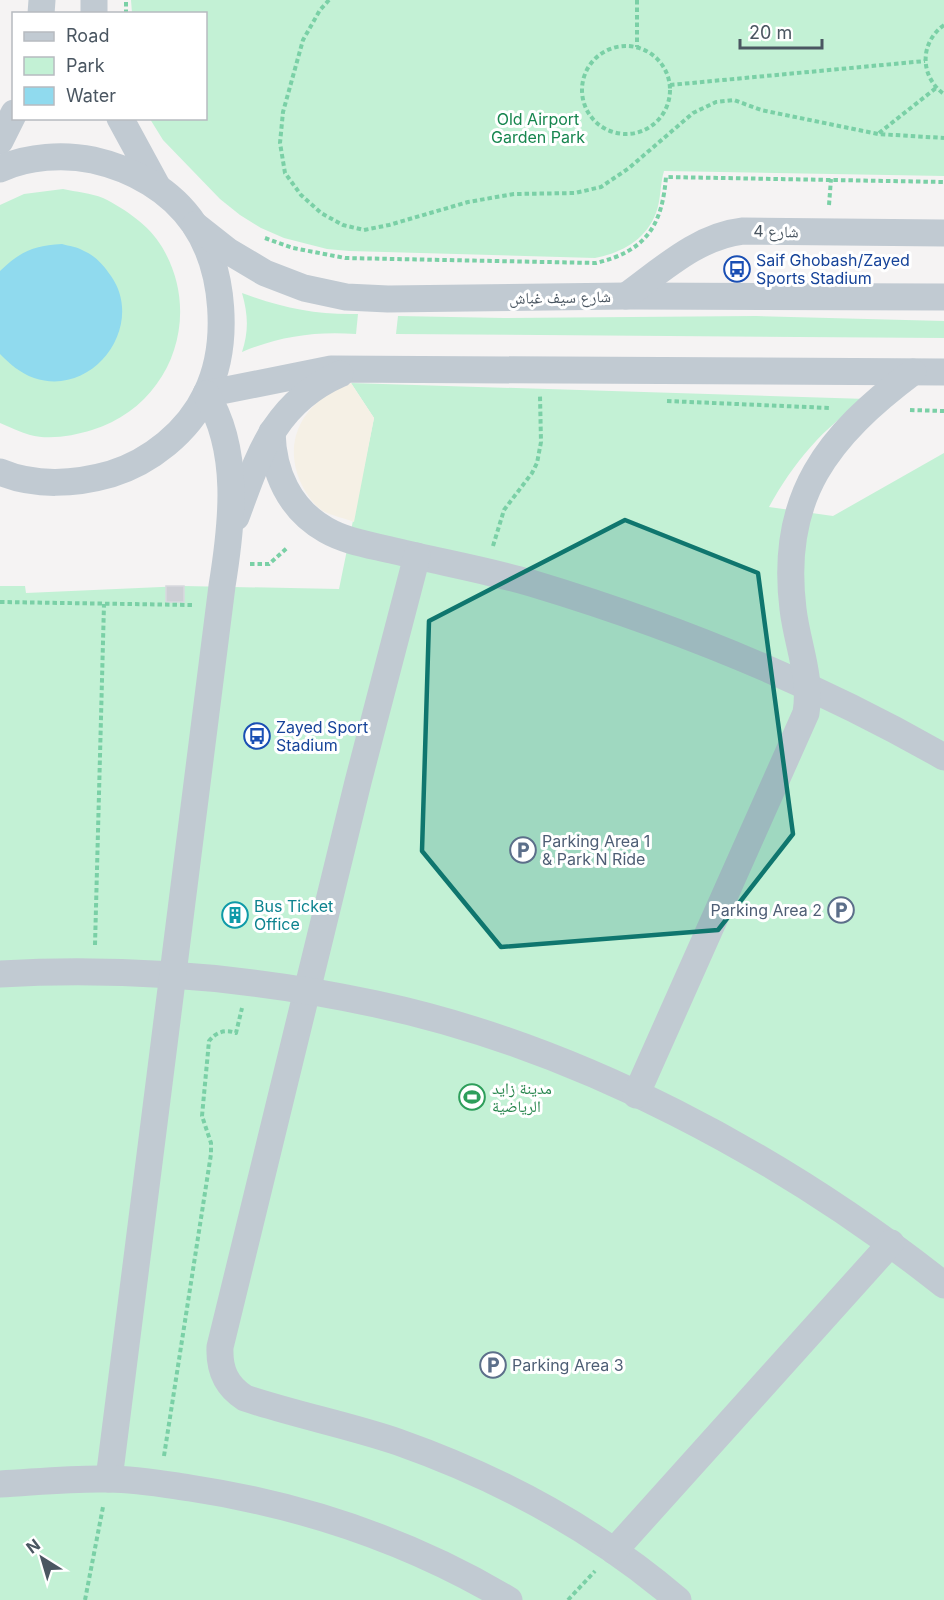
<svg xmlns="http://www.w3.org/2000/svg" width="944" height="1600" font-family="Inter,'Noto Naskh Arabic',sans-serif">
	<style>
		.green { fill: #c3f1d5 }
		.sand { fill: #f5f0e5 }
		.water { fill: #90daee }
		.building { fill: #cdcfd5; stroke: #d7d9de; stroke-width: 1.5 }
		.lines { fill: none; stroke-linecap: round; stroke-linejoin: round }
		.path { stroke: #7ad0a6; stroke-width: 4; stroke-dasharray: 4.5 3; stroke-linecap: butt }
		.minor { stroke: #c1cad2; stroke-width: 27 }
		.marked { fill: #0f766e; fill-opacity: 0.2; stroke: #0f766e; stroke-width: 4.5; stroke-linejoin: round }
		.labels { text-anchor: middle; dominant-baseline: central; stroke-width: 6; stroke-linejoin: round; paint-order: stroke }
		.park-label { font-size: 16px; fill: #17864f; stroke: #fff }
		.street-label { font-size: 16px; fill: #4a5661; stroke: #fff }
		.transit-label { font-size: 16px; fill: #164399; stroke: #fff; text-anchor: start }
		.service-label { font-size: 16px; fill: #4e5e75; stroke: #fff; text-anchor: start }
		.culture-label { font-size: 16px; fill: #0d838f; stroke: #fff; text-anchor: start }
		.leisure-label { font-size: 16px; fill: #27864d; stroke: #fff; text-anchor: start }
	</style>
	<rect width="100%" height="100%" fill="#f5f3f3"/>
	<g class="green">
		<path d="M131,0H944V176L664,171C660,184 661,200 656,213C646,240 621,253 595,258L349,251L327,249L284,238L261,228L240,215L220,199L163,140L150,119L206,118V14L132,13Z"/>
		<path d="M63,189C76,192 91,193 103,198C125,209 149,225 162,247C204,317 170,406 92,430C73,436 49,440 30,435C20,432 10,427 0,423V205L24,194Z"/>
		<path d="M242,293C282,308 316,315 358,314L356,334C316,331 280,336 242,352C249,331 248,314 242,293Z"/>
		<polygon points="398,316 504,318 756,316 944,321 944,338 396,334"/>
		<path d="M351,383L867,399C823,427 794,462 769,507L833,516L944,453V1600H0V586H25L26,593L184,586L339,589L374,418Z"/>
	</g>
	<path class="sand" d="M351,383L374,418L354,522C344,518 332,516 323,511C313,505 305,492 300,481C281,436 308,398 351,383Z"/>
	<path class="water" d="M62,244C69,246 78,247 84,251C96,256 104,266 111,276C146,326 93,398 34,378C20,373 10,364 0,354V271C21,251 33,246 62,244Z"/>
	<g class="building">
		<rect x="166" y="586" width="18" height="16"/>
		<polygon points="229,908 243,910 241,923 228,921"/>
	</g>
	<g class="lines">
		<g class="path">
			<polyline points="329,0 320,10 303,40 283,112 280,143 285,173 301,195 321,213 343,225 364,230 389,225 468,202 514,194 575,193 601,187 629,168 693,113 716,102 734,100 761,110 878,134 944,138"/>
			<polyline points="637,0 637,47"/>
			<polyline points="126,14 126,0"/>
			<path d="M944,25C919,43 920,77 944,94"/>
			<circle cx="626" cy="90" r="44"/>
			<polyline points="670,85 925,61"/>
			<polyline points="879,133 936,88"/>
			<polyline points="829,205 831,179"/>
			<path d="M265,238L293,248L345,258L596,263C646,251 662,226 666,177L944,182"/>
			<polyline points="667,401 830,408"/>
			<polyline points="910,410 944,411"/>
			<polyline points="493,546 504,510 532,473 537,463 541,442 540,396"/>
			<polyline points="250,564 269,564 288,547"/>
			<polyline points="0,602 192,605"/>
			<polyline points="95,945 104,604"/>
			<path d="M164,1456L211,1154V1143L202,1116L209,1041C216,1032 225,1029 236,1033L242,1008"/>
			<polyline points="85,1600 103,1507"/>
			<polyline points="568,1600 595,1571"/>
		</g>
		<g class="minor">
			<polyline points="94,0 94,14"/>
			<polyline points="41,14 42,0"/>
			<polyline points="120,118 157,186"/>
			<polyline points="0,141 14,113"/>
			<path d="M0,169C28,156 64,154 93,160C133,169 171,190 194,224C225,269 230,345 206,394C188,432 150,462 111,474C76,484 35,487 0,472"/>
			<polyline points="195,225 228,251 265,273 304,288 346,297 388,299 626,296 944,297"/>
			<path d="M626,296C662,270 698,236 743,231L944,233"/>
			<polyline points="206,394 331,369 944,372"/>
			<path d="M272,432C273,472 289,509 326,530C347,542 371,545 395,551C440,562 486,570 531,583C674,626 815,683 944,757"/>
			<path d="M236,517C259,455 274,403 340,374"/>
			<path d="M417,556L358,782L220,1347C219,1370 226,1386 245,1398C296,1415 348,1425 398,1442C500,1478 596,1530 678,1600"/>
			<path d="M0,974C127,967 251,977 376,1004C578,1047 783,1157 944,1285"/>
			<path d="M636,1095L806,713C812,677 797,644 793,609C779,496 828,436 913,372"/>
			<path d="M109,1479L222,586C232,524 241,450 206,394"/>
			<path d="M0,1484C36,1482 73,1478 109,1479C136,1479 163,1484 190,1488C302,1505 412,1542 509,1600"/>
			<polyline points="614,1551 891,1243"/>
		</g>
	</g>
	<path class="marked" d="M625,520L758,573L793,834L718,930L501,947L422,851L429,621Z"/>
	<defs>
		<g id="bus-ring" transform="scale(1.35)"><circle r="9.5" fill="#fff" stroke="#1a4fb4" stroke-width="1.5"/><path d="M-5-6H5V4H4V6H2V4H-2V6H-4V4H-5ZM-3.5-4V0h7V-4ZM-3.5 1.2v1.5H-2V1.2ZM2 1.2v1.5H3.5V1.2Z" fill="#1a4fb4"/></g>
		<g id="parking-ring" transform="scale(1.35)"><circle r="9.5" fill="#fff" stroke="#5c6f8a" stroke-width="1.5"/><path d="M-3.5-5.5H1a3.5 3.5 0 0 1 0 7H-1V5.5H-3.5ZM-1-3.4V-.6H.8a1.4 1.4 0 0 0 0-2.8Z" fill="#5c6f8a"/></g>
		<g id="building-ring" transform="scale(1.35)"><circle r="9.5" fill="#fff" stroke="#0f9aa8" stroke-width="1.5"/><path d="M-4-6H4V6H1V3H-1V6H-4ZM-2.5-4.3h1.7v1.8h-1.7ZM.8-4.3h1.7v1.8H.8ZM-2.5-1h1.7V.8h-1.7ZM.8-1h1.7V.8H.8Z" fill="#0f9aa8"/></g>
		<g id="stadium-ring" transform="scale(1.35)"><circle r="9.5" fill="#fff" stroke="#2e9e5b" stroke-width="1.5"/><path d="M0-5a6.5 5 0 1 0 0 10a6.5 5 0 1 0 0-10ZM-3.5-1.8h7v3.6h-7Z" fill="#2e9e5b"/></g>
	</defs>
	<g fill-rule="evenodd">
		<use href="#bus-ring" x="737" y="269"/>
		<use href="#bus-ring" x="257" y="736"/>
		<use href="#parking-ring" x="523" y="850"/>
		<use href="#parking-ring" x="841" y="910"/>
		<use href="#building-ring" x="235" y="915"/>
		<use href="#stadium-ring" x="472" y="1097"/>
		<use href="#parking-ring" x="493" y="1365"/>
	</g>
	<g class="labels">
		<g class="park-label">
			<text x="538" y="119">Old Airport<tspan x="538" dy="18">Garden Park</tspan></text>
		</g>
		<g class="street-label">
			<text transform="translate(776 231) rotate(1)">شارع 4</text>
			<text transform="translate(560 297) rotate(-1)">شارع سيف غباش</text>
		</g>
		<g class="transit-label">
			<text x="756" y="260">Saif Ghobash/Zayed<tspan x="756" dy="18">Sports Stadium</tspan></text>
			<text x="276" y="727">Zayed Sport<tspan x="276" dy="18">Stadium</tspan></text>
		</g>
		<g class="service-label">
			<text x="542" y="841">Parking Area 1<tspan x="542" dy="18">&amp; Park N Ride</tspan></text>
			<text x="822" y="910" text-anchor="end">Parking Area 2</text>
			<text x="512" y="1365">Parking Area 3</text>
		</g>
		<g class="culture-label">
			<text x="254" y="906">Bus Ticket<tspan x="254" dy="18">Office</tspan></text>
		</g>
		<g class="leisure-label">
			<text x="492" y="1088">مدينة زايد<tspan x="492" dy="18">الرياضية</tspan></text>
		</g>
	</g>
	<rect x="12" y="12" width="195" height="108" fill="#ffffff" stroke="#b7bbc0" stroke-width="1.5"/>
	<rect x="24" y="32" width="30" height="9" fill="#c1cad2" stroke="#b7bbc0" stroke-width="1.5"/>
	<text x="66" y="42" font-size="18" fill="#4a5661">Road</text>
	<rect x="24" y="57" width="30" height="18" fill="#c3f1d5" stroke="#b7bbc0" stroke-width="1.5"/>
	<text x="66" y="72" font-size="18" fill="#4a5661">Park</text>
	<rect x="24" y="87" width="30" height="18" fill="#90daee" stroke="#b7bbc0" stroke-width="1.5"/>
	<text x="66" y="102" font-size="18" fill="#4a5661">Water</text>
	<g transform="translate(42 1558) rotate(323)" stroke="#ffffff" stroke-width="4.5" paint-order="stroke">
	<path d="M0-4.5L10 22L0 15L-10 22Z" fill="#4a5661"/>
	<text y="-9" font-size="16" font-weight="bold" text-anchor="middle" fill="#4a5661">N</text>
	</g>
	<path d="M740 39v9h82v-9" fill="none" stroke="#4a5661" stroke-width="3"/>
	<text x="749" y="39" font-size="18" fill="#4a5661" stroke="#ffffff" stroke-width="4.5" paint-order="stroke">20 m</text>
</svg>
